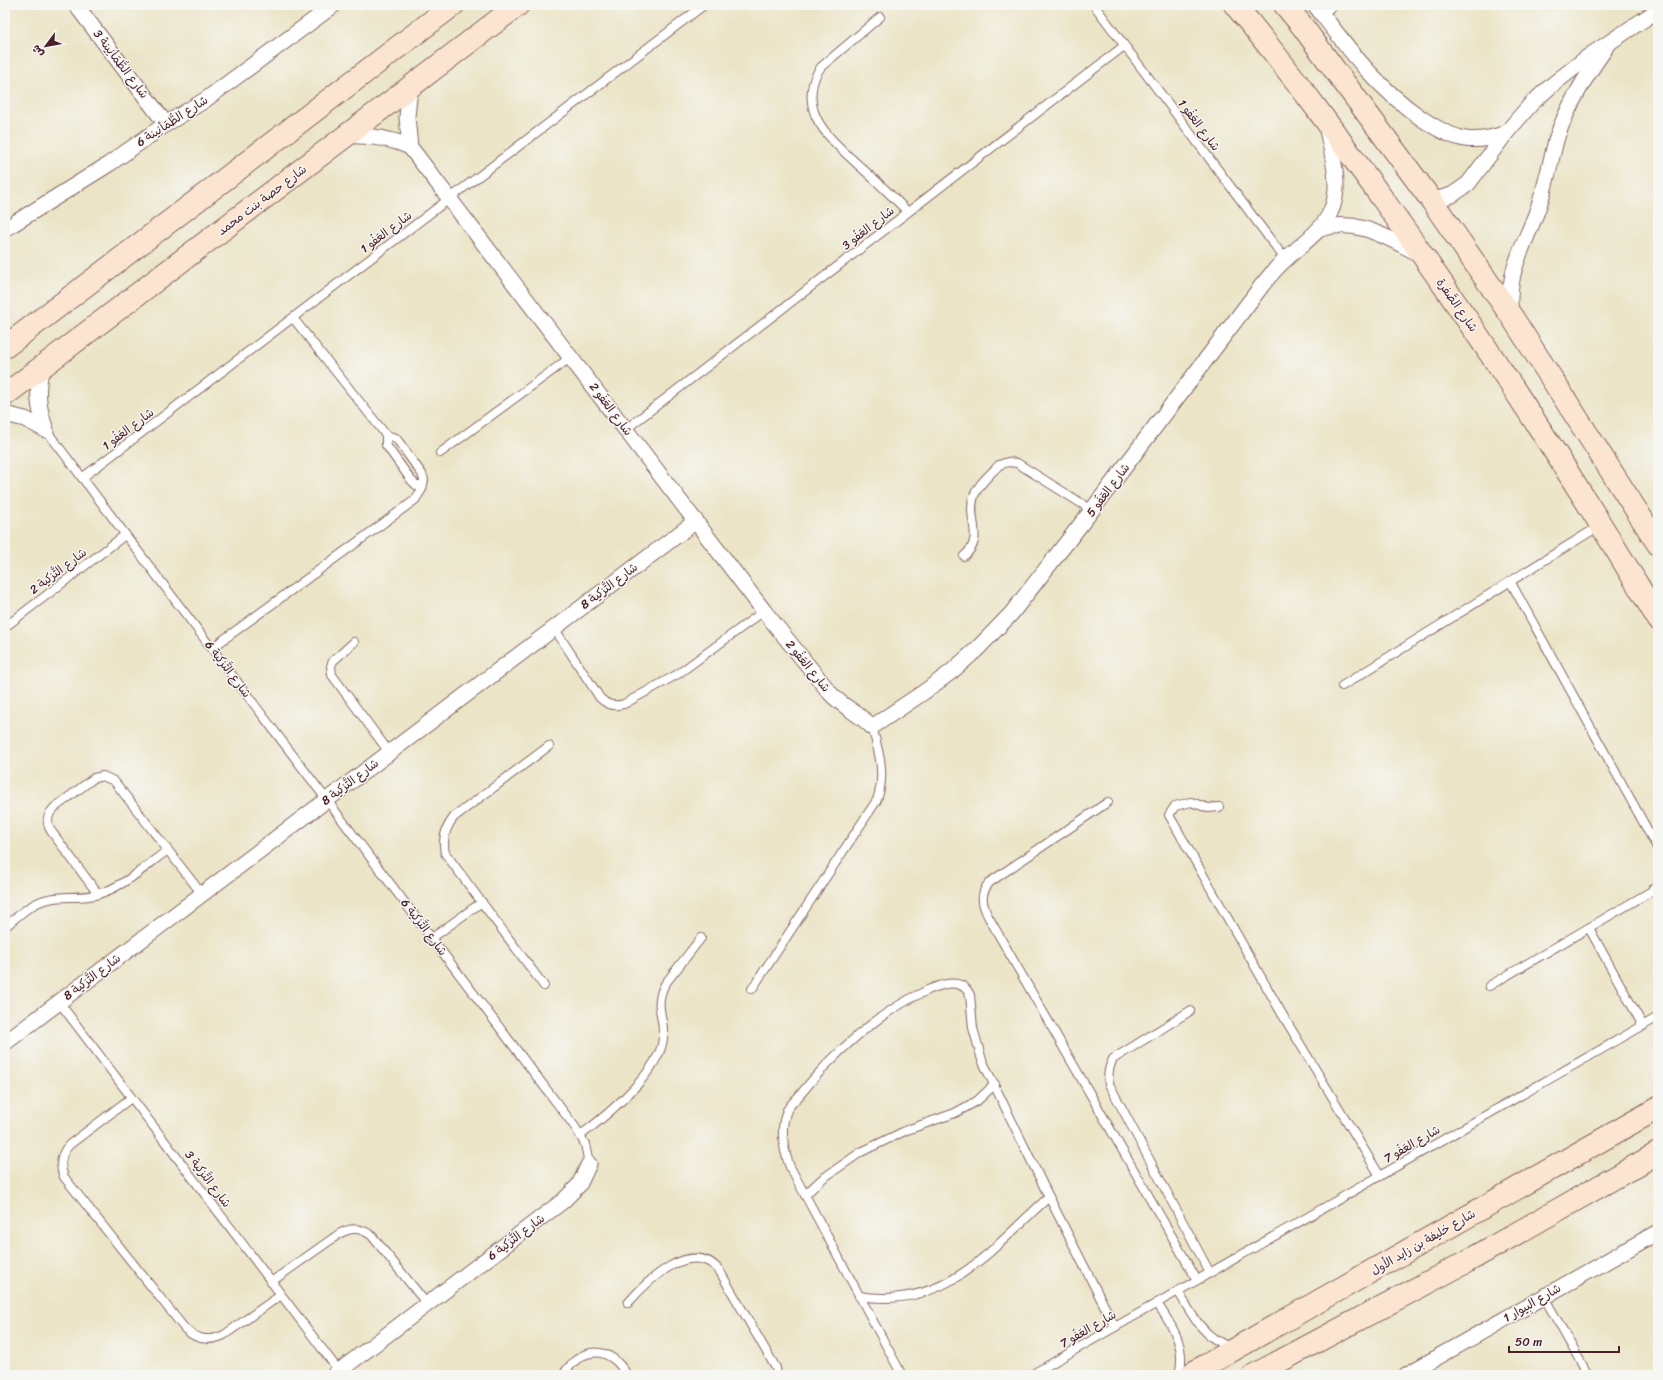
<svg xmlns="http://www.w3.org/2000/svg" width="1663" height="1380" font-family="Sriracha,'Playpen Sans Arabic',sans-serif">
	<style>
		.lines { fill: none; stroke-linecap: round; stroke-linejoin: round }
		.lane-casing { stroke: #826461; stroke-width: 10 }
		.street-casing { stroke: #826461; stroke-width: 17 }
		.secondary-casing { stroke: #826461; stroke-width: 24 }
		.lane { stroke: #fff; stroke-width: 8 }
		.street { stroke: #fff; stroke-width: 15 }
		.secondary { stroke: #fce5d0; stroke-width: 22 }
		.labels { text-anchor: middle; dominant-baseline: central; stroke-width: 3; stroke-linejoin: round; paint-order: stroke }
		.street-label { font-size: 12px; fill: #4a1f2b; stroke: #f6f6f2 }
	</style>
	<rect width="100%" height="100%" fill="#f6f6f2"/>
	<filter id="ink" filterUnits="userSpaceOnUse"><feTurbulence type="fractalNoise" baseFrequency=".025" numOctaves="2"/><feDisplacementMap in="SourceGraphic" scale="8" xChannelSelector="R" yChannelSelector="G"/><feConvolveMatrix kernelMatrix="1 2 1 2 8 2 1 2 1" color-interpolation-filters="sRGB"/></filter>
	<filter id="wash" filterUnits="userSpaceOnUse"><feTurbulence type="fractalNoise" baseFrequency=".012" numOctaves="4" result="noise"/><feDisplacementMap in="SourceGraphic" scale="16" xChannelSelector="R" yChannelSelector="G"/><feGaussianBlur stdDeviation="0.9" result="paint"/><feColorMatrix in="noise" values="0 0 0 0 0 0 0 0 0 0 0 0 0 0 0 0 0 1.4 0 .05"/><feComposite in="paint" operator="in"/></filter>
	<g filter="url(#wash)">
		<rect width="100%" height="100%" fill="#ebe4c6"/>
	</g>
	<g filter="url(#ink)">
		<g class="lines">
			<g class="lane-casing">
				<g id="lane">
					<polyline points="1094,5 1285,259"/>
					<polyline points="1322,15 1333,5"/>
					<path d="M880,17L821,67C810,81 809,101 816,117C826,139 857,163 875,180C886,190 897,201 908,212"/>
					<polyline points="626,429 1124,46"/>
					<polyline points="46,430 575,1127 585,1144 589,1164"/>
					<polyline points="386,435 386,445 411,480 416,485 422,485"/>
					<polyline points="440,453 571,357"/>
					<polyline points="82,478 704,5"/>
					<path d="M964,556C986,538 966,519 974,496C978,484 991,474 999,465L1008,462L1017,463L1092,510"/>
					<polyline points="1510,581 1658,849"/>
					<polyline points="5,627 125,535"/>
					<path d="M554,628L600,698C607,705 614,707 624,704L678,674L764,611"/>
					<polyline points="354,642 333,661 331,666 332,675 389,752"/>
					<polyline points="212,648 415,500 422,489 424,480 422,474 396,438 386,435 293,318"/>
					<polyline points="1342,686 1601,525"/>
					<path d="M1108,802L990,882C979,894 982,905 989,918L1197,1280"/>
					<polyline points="1219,807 1208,808 1191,802 1175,806 1169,815 1282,1014 1380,1176"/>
					<path d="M98,894L51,831C46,823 47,815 54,808L94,778L103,776L114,781L202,894"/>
					<path d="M5,927C18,916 32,902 49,899C67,895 84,900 104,892C127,884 148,864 168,850"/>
					<polyline points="1589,928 1643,1026"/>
					<polyline points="432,938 482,902"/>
					<path d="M544,986L445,853C442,839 445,828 454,817L549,746"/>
					<polyline points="1489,986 1650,892 1658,885"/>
					<path d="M752,989L877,800C886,774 879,752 872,727"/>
					<polyline points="59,1002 339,1371"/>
					<path d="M1190,1011L1113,1059C1109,1067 1107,1075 1109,1084L1210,1273"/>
					<path d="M131,1098L69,1145C60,1155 59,1165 64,1177L185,1329C197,1340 209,1342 224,1335L281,1295"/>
					<path d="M581,1135C606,1116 661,1071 663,1038C665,1016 653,1007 665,984L701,938"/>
					<polyline points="805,1195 822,1179 861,1152 907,1130 955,1113 977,1101 995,1084"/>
					<path d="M271,1282L339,1234C351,1227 361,1227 372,1236L427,1304"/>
					<path d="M1178,1291C1191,1314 1204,1339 1231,1347"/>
					<path d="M859,1296C948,1310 989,1250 1049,1197"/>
					<polyline points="1544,1297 1588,1375"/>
					<path d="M628,1303C647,1281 691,1238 719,1270L776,1368L777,1375"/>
					<path d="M1157,1303C1172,1326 1187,1346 1179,1375"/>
					<path d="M563,1375C582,1346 608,1344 627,1375"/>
					<path d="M902,1375L790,1167C783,1149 780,1128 787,1110C790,1105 795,1100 799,1096C833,1054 878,1012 928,990C942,984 962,977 970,995L973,1028L982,1060L1049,1197L1115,1327"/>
					<polyline points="1031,1375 1658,1017"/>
				</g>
			</g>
			<g class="street-casing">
				<g id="street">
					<polyline points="76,5 166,124"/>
					<path d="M1315,5C1349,49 1374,85 1421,118C1434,127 1449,136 1465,139C1479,141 1493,138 1506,133"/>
					<path d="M410,88L407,117L410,147L764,611L831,694C843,707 860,714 872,727L924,692L951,672L976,650L1011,614L1092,510L1263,284C1270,276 1277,266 1286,259C1309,237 1334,225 1336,189C1337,169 1330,145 1326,125"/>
					<path d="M347,136C370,135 390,138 410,147"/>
					<polyline points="1432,201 1452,195 1468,184 1506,133 1531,104 1552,85 1589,56 1658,10"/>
					<polyline points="5,229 109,164 166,124 205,100 334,5"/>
					<path d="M1320,229C1357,217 1387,238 1420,254"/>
					<path d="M1511,315C1505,274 1524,247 1537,211C1546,187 1550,162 1557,137C1568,105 1585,77 1605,49"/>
					<path d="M42,367C36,389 38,408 46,430"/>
					<polyline points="5,414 25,419 46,430"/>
					<polyline points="5,1043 696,521"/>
					<polyline points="334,1375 563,1201 579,1185 589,1164"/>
					<polyline points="1406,1375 1658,1232"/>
				</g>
			</g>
			<g class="secondary-casing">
				<g id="secondary">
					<path d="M1235,5C1289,69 1338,137 1387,205C1483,339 1574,477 1658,619"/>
					<polyline points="1285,5 1300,23 1432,201 1512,317 1658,544"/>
					<polyline points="5,347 453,5"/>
					<polyline points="5,395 518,5"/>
					<polyline points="1189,1375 1658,1108"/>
					<polyline points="1254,1375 1468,1261 1658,1153"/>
				</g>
			</g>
			<use href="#lane" class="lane"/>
			<use href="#street" class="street"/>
			<use href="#secondary" class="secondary"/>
		</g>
	</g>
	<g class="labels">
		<g class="street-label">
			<text transform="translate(121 64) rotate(53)">شارع الطُّمَأنِينة 3</text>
			<text transform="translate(172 121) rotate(-33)">شارع الطُّمَأنِينة 6</text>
			<text transform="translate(1199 125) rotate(53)">شارع العَفُو 1</text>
			<text transform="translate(262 200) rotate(-37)">شارع حصة بنت محمد</text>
			<text transform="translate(868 228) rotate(-38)">شارع العَفُو 3</text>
			<text transform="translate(386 232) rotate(-37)">شارع العَفُو 1</text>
			<text transform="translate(1457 305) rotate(55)">شارع الصَّفرة</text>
			<text transform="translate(611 409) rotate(53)">شارع العَفُو 2</text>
			<text transform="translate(128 429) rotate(-37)">شارع العَفُو 1</text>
			<text transform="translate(1108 490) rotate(-53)">شارع العَفُو 5</text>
			<text transform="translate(58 571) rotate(-37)">شارع التَّزكية 2</text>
			<text transform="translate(609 586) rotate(-37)">شارع التَّزكية 8</text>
			<text transform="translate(808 666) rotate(51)">شارع العَفُو 2</text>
			<text transform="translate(228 669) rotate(53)">شارع التَّزكية 6</text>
			<text transform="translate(350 782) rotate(-37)">شارع التَّزكية 8</text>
			<text transform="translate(424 927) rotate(53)">شارع التَّزكية 6</text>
			<text transform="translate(92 977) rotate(-37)">شارع التَّزكية 8</text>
			<text transform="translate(1412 1144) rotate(-30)">شارع العَفُو 7</text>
			<text transform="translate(208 1179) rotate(53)">شارع التَّزكية 3</text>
			<text transform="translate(516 1237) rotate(-37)">شارع التَّزكية 6</text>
			<text transform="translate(1423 1242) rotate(-30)">شارع خليفة بن زايد الأول</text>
			<text transform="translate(1532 1303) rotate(-30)">شارع البِيوار 1</text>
			<text transform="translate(1088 1329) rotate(-30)">شارع العَفُو 7</text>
		</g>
	</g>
	<rect width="1663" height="1380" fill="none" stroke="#f6f6f2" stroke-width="20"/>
	<g transform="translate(46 46) rotate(238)" stroke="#f6f6f2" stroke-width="3" paint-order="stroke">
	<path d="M0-3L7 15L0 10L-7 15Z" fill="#4a1f2b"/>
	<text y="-6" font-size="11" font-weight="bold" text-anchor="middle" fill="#4a1f2b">ش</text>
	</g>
	<path d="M1509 1346v6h110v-6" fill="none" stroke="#4a1f2b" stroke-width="2"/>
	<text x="1515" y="1346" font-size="12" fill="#4a1f2b" stroke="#f6f6f2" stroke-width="3" paint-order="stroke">50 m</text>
</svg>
